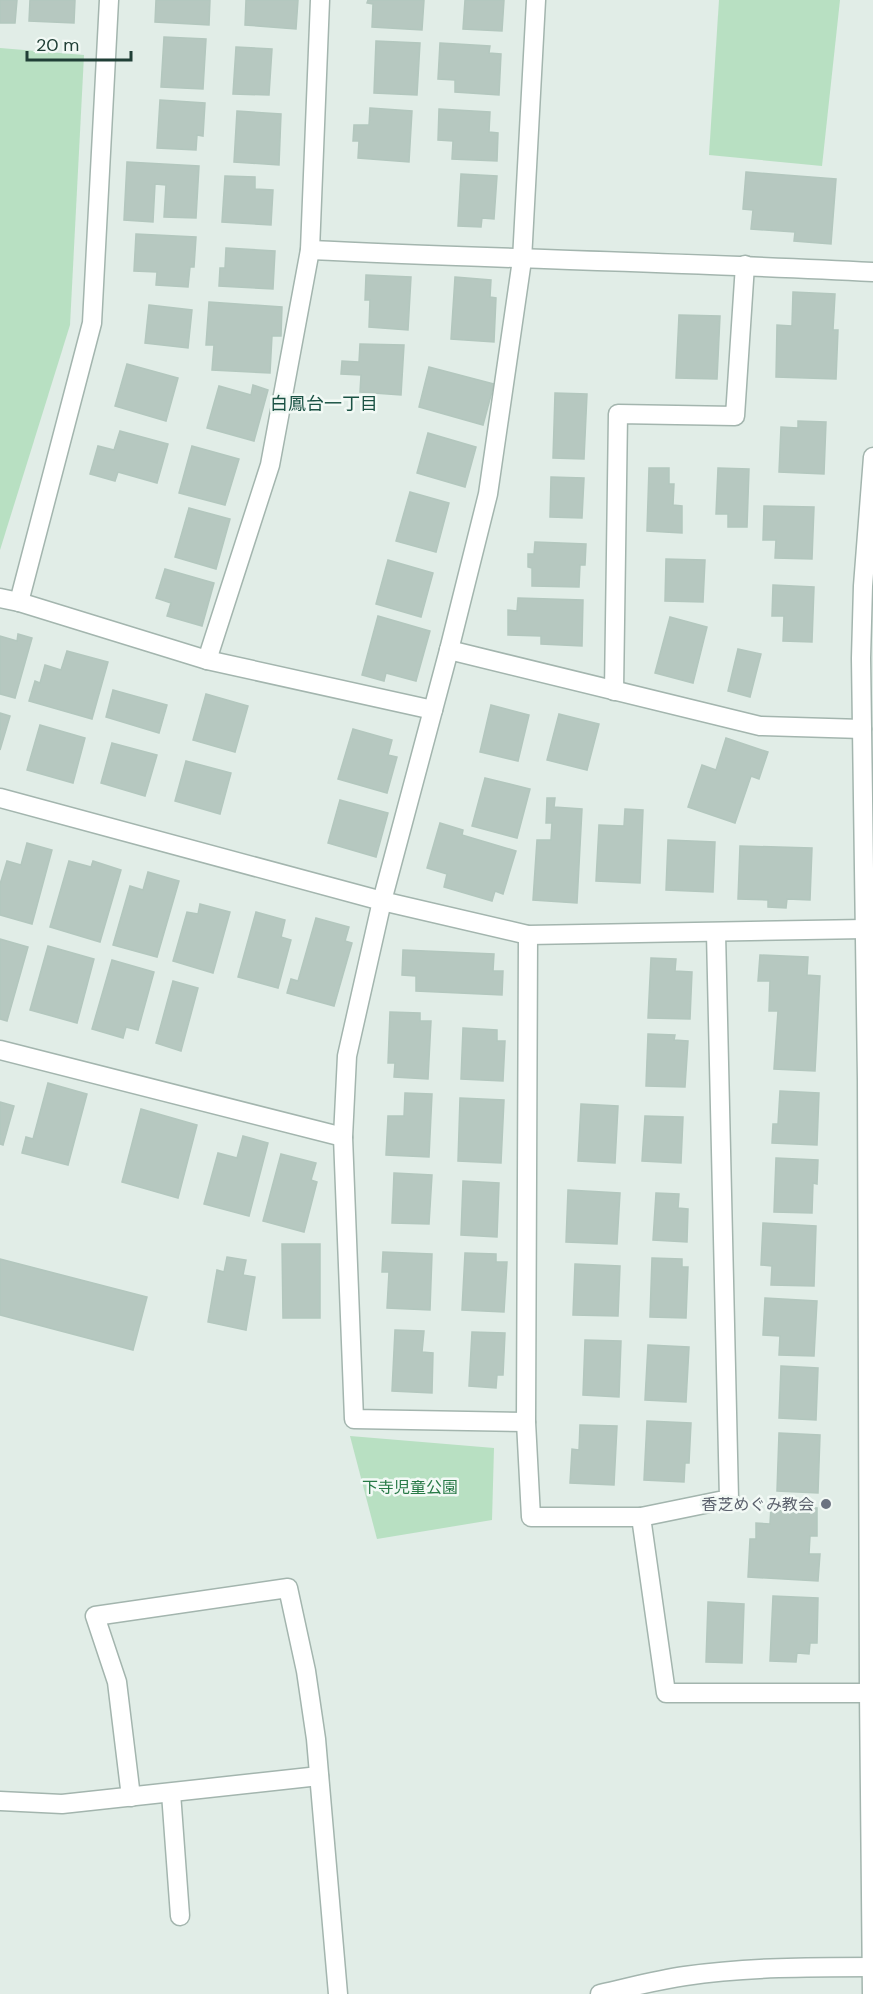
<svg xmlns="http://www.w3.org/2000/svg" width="873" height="1994" font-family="'DM Sans','Noto Sans JP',sans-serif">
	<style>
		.green { fill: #b8e0c2 }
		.building { fill: #b6c8c0; stroke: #b3c7be; stroke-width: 1.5 }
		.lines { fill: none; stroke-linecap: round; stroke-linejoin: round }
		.minor-casing { stroke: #a3b5ae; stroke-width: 21 }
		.tertiary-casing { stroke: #a3b5ae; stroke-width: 21 }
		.minor { stroke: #fff; stroke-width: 18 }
		.tertiary { stroke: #fff; stroke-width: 18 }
		.worship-dot { fill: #6b7280; stroke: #f2f9f5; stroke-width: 2 }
		.labels { text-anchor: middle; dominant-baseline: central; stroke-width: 5; stroke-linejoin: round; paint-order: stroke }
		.park-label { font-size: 16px; fill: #277946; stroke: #f2f9f5 }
		.worship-label { font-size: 16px; fill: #5b616d; stroke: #f2f9f5; text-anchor: end }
		.neighbourhood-label { font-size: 18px; fill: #1a5244; stroke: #f2f9f5 }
	</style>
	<rect width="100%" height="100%" fill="#e1ede7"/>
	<g class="green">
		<polygon points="719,0 840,0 822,166 709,155"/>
		<polygon points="0,48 84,55 70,325 0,550"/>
		<polygon points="350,1436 494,1448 492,1520 377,1539"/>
	</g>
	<g class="building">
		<polygon points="0,0 17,0 15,23 0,23"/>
		<polygon points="30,0 75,0 74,23 29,21"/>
		<polygon points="156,0 210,0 209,25 155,22"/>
		<polygon points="246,0 298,0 296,29 245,25"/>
		<polygon points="368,0 424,0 422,30 372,27 373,4 367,3"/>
		<polygon points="465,0 504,0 502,31 463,29"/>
		<polygon points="164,37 206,39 203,89 161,87"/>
		<polygon points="376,41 420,43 417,95 374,93"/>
		<polygon points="440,43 490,46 489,53 501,54 499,95 455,92 455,80 438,79"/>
		<polygon points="236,47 272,49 269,95 233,94"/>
		<polygon points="160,100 205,103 203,136 197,135 196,150 157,148"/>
		<polygon points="370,108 412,111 409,162 358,158 359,141 353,141 354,125 369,125"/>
		<polygon points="439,109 490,112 489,132 498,133 497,161 452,159 453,141 438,140"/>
		<polygon points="237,111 281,114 279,165 234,162"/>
		<polygon points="127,162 199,166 196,218 164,217 166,185 155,184 153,222 124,220"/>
		<polygon points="746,172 836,179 831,244 794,241 795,232 751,229 753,210 743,209"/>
		<polygon points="461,174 497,176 494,219 482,218 481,227 458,226"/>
		<polygon points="225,176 255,177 255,189 273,190 271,225 222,222"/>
		<polygon points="136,234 196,237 194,267 190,267 188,287 156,285 157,272 134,271"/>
		<polygon points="226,248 275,251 273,289 219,286 220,268 225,268"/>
		<polygon points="366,275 411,277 408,330 369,327 370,300 365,300"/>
		<polygon points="455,277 491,280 490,297 496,298 494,342 451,339"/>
		<polygon points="793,292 835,294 833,330 838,330 836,379 776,377 777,325 792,326"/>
		<polygon points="209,302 282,307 281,336 272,336 270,373 212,370 214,345 206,345"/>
		<polygon points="149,305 192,310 188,348 145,343"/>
		<polygon points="679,315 720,316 717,379 676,378"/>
		<polygon points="360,344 404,345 401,395 360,392 361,375 341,374 342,361 359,362"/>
		<polygon points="127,364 178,378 166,421 115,406"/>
		<polygon points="429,367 494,384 483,425 419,407"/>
		<polygon points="253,385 268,390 254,441 207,428 219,386 251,395"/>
		<polygon points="555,393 587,394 584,459 553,458"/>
		<polygon points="798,421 826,422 824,474 779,472 781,427 798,428"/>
		<polygon points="120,431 168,444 157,483 118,472 115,481 90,474 98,446 114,450"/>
		<polygon points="428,433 476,447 465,487 417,473"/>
		<polygon points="192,446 239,459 225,505 179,493"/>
		<polygon points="649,468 669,468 669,484 674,484 673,505 682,506 682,533 647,531"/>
		<polygon points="718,468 749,469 747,527 728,527 728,514 716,514"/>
		<polygon points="551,477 584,478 582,518 550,517"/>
		<polygon points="410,492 449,503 436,552 396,541"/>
		<polygon points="764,506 814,507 812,559 775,558 776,540 763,540"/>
		<polygon points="189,508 230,519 216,569 175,557"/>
		<polygon points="535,542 586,544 585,565 580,565 579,587 532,586 532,568 528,567 528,554 534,554"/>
		<polygon points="666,559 705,560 703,602 665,601"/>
		<polygon points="388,560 433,573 421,617 376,604"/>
		<polygon points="165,569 214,583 202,626 167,616 171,603 156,598"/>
		<polygon points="773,585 814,587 812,642 783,641 784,616 772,616"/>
		<polygon points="518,598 583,600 582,646 541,644 541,636 508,635 508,610 517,611"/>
		<polygon points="378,616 430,631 416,681 386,673 384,681 362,675"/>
		<polygon points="670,617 707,627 693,683 655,673"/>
		<polygon points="18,634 32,638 15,698 0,694 0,636 17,641"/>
		<polygon points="738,649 761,654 750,697 728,691"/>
		<polygon points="67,651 108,662 92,719 29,701 35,681 40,683 45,665 61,670"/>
		<polygon points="113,690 167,705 159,733 106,717"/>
		<polygon points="206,694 248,706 235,752 193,740"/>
		<polygon points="491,705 529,715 518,761 480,752"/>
		<polygon points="0,713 10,716 0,750"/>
		<polygon points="559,714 599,724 587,770 547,760"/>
		<polygon points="40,725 85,738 73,783 27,770"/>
		<polygon points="353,729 392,740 388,755 397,757 387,793 338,779"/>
		<polygon points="726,738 768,752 759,779 751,776 735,823 688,807 702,765 716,770"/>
		<polygon points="112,743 157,755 145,796 101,783"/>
		<polygon points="186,761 231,773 220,814 175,801"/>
		<polygon points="485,778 530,789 517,838 472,826"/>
		<polygon points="547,798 555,798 554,807 582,809 577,903 533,900 537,840 551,840 552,823 546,823"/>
		<polygon points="340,800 388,813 376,857 328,843"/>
		<polygon points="625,809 643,810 640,883 596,881 599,825 624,826"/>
		<polygon points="440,823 463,830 462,835 516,851 503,894 495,891 492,901 444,887 447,874 427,868"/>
		<polygon points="668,840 715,842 713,892 666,890"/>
		<polygon points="27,843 52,850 32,924 0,915 0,884 7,861 21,865"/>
		<polygon points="740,846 812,848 810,900 787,899 786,908 768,907 768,900 738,899"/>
		<polygon points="69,861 91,867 93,861 121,870 100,942 50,927"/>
		<polygon points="148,872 179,881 157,957 113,945 130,886 143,890"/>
		<polygon points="200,904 230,912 213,973 173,961 187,912 198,914"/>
		<polygon points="256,912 285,920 281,937 291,940 278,988 238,977"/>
		<polygon points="316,918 349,927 345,941 352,943 334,1006 287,993 291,979 298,981"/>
		<polygon points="0,939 28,947 7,1021 0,1019"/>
		<polygon points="48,946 94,959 77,1023 30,1010"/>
		<polygon points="403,950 494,954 493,971 503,971 502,995 416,991 416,976 402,975"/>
		<polygon points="760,955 808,957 807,975 820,976 815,1071 774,1069 778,1011 769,1011 770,981 758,981"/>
		<polygon points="651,958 676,959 675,971 692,972 690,1019 648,1018"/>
		<polygon points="112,960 154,972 138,1030 126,1027 123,1038 92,1029"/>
		<polygon points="173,981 198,988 181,1051 156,1043"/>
		<polygon points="390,1012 420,1013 420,1021 431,1021 428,1079 394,1077 395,1063 388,1063"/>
		<polygon points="463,1028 497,1030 497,1041 505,1041 503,1081 461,1079"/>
		<polygon points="648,1034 675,1035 674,1040 688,1041 685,1087 646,1086"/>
		<polygon points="48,1083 87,1094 68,1165 22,1153 26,1137 33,1139"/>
		<polygon points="780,1091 819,1093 817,1145 772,1143 773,1124 778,1124"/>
		<polygon points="405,1093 432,1094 429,1157 386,1155 388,1116 404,1116"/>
		<polygon points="460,1098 504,1100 501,1163 458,1161"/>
		<polygon points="0,1102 14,1106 3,1145 0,1144"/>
		<polygon points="581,1104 618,1106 615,1163 578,1161"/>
		<polygon points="141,1109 197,1125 178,1198 122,1182"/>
		<polygon points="645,1116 683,1117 681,1163 642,1161"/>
		<polygon points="243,1136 268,1143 249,1216 204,1204 218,1153 237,1158"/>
		<polygon points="281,1154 316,1163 311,1180 317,1182 304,1232 263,1221"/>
		<polygon points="776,1158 818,1160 817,1184 813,1183 812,1213 774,1212"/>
		<polygon points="394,1173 432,1175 429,1224 392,1223"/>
		<polygon points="463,1181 499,1183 497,1237 461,1235"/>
		<polygon points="568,1190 620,1193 617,1244 566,1242"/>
		<polygon points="656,1193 679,1194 678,1208 688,1209 687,1242 653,1240"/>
		<polygon points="763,1223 816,1226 814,1286 771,1285 772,1266 761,1265"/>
		<polygon points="282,1244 320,1244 320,1318 283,1318"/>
		<polygon points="383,1252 432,1254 430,1310 387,1308 389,1272 382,1272"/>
		<polygon points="465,1253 496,1254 496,1262 507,1262 504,1312 462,1310"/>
		<polygon points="227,1257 246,1260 243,1275 255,1277 246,1330 208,1322 217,1270 224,1272"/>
		<polygon points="652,1258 682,1259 682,1267 688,1267 686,1318 650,1317"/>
		<polygon points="0,1259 147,1297 133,1350 0,1315"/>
		<polygon points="575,1264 620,1266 618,1316 573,1315"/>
		<polygon points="765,1298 817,1301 814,1356 779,1355 780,1336 763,1335"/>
		<polygon points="395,1330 424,1331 422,1352 433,1353 432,1393 392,1391"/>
		<polygon points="472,1332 505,1333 503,1375 497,1375 496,1388 469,1386"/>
		<polygon points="585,1340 621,1341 619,1397 583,1395"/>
		<polygon points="648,1345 689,1347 686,1402 645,1400"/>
		<polygon points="781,1366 818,1368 816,1420 779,1418"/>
		<polygon points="647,1421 691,1423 689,1463 685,1463 684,1482 644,1480"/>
		<polygon points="580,1425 617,1426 614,1485 570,1483 572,1449 579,1450"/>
		<polygon points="779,1433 820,1435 818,1493 777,1491"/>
		<polygon points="771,1506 817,1508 817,1536 810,1536 809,1554 820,1554 818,1581 748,1577 750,1539 756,1539 756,1523 770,1524"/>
		<polygon points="773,1596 818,1598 817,1643 810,1643 809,1654 797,1653 796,1662 770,1661"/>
		<polygon points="708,1602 744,1604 742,1663 706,1662"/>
	</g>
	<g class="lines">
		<g class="minor-casing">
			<g id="minor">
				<path d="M310,250C498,259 685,262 873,272"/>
				<polyline points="0,598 19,602 207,660 433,710"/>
				<polyline points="19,602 92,323 109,0"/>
				<polyline points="449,650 760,726 862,729"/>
				<polyline points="207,660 270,465 310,250 320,0"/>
				<polyline points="614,691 618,414 735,416 745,265"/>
				<polyline points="0,798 382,901 528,935 865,929"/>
				<polyline points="528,935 526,1422 531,1517 641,1517 666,1693 873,1693"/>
				<polyline points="0,1050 343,1137"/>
				<polyline points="526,1422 354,1419 343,1137 347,1056 382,901 449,650 488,494 522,260 536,0"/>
				<polyline points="641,1517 729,1499 716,933"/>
				<polyline points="171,1793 180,1916"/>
				<polyline points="131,1797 117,1682 95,1616 288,1588 306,1671 316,1739 338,1994"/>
				<polyline points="0,1801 62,1804 319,1776"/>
				<path d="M600,1994C628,1988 656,1980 685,1976C747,1967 810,1967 873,1967"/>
			</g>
		</g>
		<g class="tertiary-casing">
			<polyline id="tertiary" points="872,1994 869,1693 867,1079 861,658 863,586 873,457"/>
		</g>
		<use href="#minor" class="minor"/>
		<use href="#tertiary" class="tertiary"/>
	</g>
	<circle class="worship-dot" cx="826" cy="1504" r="6"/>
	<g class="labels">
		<g class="park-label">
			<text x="410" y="1487">下寺児童公園</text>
		</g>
		<g class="worship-label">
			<text x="814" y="1504">香芝めぐみ教会</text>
		</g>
		<g class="neighbourhood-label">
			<text x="324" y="404">白鳳台一丁目</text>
		</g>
	</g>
	<path d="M27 51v9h104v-9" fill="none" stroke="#203f36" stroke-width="3"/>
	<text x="36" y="51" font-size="18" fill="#203f36" stroke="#f2f9f5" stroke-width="4.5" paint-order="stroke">20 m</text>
</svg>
